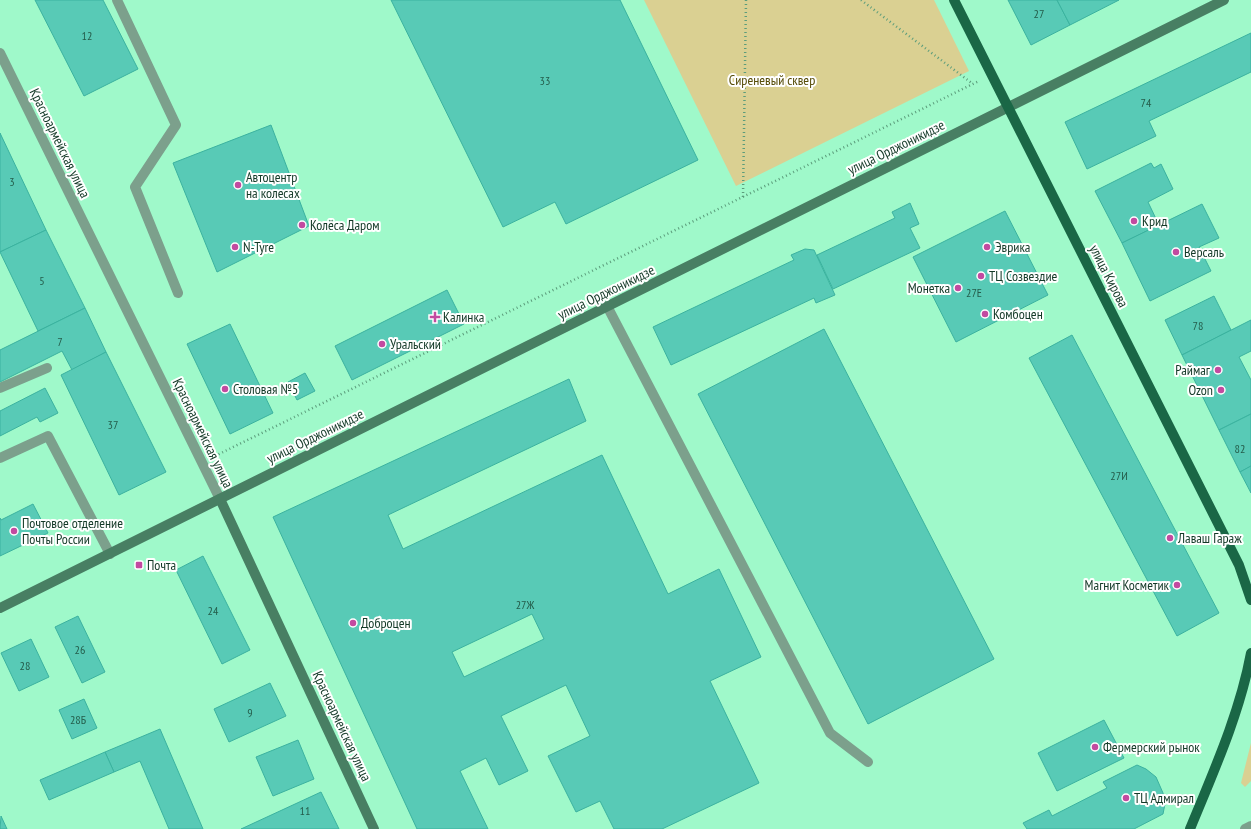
<svg xmlns="http://www.w3.org/2000/svg" width="1251" height="829" font-family="'PT Sans Narrow',sans-serif">
	<style>
		.green { fill: #dad092 }
		.building { fill: #58cab6; stroke: #3bb29f; fill-rule: evenodd }
		.lines { fill: none; stroke-linecap: round; stroke-linejoin: round }
		.path { stroke: #5b9c7b; stroke-width: 2.5; stroke-dasharray: 1 3; stroke-linecap: butt }
		.lane { stroke: #7ca08c; stroke-width: 10 }
		.street { stroke: #7ca08c; stroke-width: 10 }
		.secondary { stroke: #487f63; stroke-width: 10 }
		.primary { stroke: #1a6746; stroke-width: 10 }
		.poi-dot { fill: #c24aa0; stroke: #fff; stroke-width: 1.5 }
		.labels { text-anchor: middle; dominant-baseline: central; stroke-width: 4; stroke-linejoin: round; paint-order: stroke }
		.number-label { font-size: 12px; fill: #245d4b }
		.park-label { font-size: 14px; fill: #564c08; stroke: #fff }
		.street-label { font-size: 14px; fill: #133927; stroke: #fff }
		.poi-label { font-size: 14px; fill: #133927; stroke: #fff; text-anchor: start }
	</style>
	<rect width="100%" height="100%" fill="#9ff9ca"/>
	<g class="green">
		<polygon points="644,0 934,0 969,71 736,186"/>
		<polygon points="1251,743 1251,781 1245,787 1241,783"/>
	</g>
	<g class="building">
		<polygon points="35,0 103,0 138,69 84,96"/>
		<polygon points="391,0 620,0 698,160 566,224 555,202 503,227"/>
		<polygon points="1008,0 1057,0 1070,25 1031,45"/>
		<polygon points="1057,0 1119,0 1070,25"/>
		<polygon points="1251,33 1251,72 1149,121 1156,136 1087,169 1065,122"/>
		<polygon points="271,125 309,226 217,272 173,163"/>
		<polygon points="0,133 46,230 0,252"/>
		<polygon points="1151,163 1154,168 1161,164 1173,189 1148,202 1159,225 1122,243 1095,191"/>
		<polygon points="910,203 919,224 910,228 920,248 833,289 817,255 895,218 892,212"/>
		<polygon points="1202,204 1219,238 1199,247 1211,271 1150,301 1122,243"/>
		<polygon points="1005,211 1048,295 956,342 913,257"/>
		<polygon points="46,230 85,308 38,331 0,252"/>
		<polygon points="805,249 814,250 835,295 816,303 814,298 671,365 653,327 794,260 791,255"/>
		<polygon points="447,290 464,324 352,380 335,346"/>
		<polygon points="1214,296 1231,330 1182,355 1165,320"/>
		<polygon points="85,308 106,352 72,370 62,351 0,382 0,350"/>
		<polygon points="1251,320 1251,351 1239,357 1251,380 1251,414 1219,430 1182,355"/>
		<polygon points="230,324 273,413 230,434 187,344"/>
		<polygon points="824,329 994,659 868,724 698,394"/>
		<polygon points="1072,335 1219,613 1177,636 1029,358"/>
		<polygon points="106,352 166,472 119,495 61,375"/>
		<polygon points="305,373 315,391 297,400 288,382"/>
		<path d="M569,379L586,421L388,515L403,549L602,455L668,594L719,569L761,657L710,681L759,783L662,829H614L600,801L576,812L548,756L590,736L566,685L501,716L528,771L499,785L486,758L460,771L488,829H417L273,517ZM532,614L544,639L464,677L452,652Z"/>
		<polygon points="45,388 58,413 40,422 37,417 0,436 0,411"/>
		<polygon points="1251,414 1251,466 1240,472 1219,430"/>
		<polygon points="1251,466 1251,493 1240,472"/>
		<polygon points="33,504 48,533 0,556 0,518 1,520"/>
		<polygon points="203,556 250,650 222,664 176,570"/>
		<polygon points="78,616 105,672 82,683 55,627"/>
		<polygon points="31,639 49,677 19,691 1,653"/>
		<polygon points="270,683 286,716 229,742 214,709"/>
		<polygon points="84,699 97,728 72,739 59,710"/>
		<polygon points="1104,720 1124,758 1057,791 1038,753"/>
		<polygon points="160,729 203,829 169,829 140,761 114,772 105,752"/>
		<polygon points="298,740 314,779 273,796 256,757"/>
		<polygon points="105,752 114,772 49,800 40,780"/>
		<polygon points="1137,765 1146,769 1156,777 1163,793 1165,804 1163,814 1134,829 1027,829 1023,823 1049,810 1052,816 1107,788 1103,782"/>
		<polygon points="321,792 339,829 241,829"/>
		<polygon points="1,816 7,829 0,829"/>
	</g>
	<g class="lines">
		<g class="path">
			<polyline points="861,0 973,84"/>
			<polyline points="743,197 746,0"/>
			<polyline points="215,456 979,81"/>
		</g>
		<g class="lane">
			<polyline points="117,0 176,125 135,187 178,293"/>
			<polyline points="607,306 830,733 868,762"/>
			<polyline points="0,388 47,368"/>
			<polyline points="0,458 48,436 110,554"/>
		</g>
		<g class="street">
			<polyline points="0,53 220,499"/>
			<polyline points="1245,829 1251,826"/>
		</g>
		<g class="secondary">
			<polyline points="220,499 374,829"/>
			<polyline points="0,608 1224,0"/>
		</g>
		<g class="primary">
			<polyline points="954,0 1239,565 1251,600"/>
			<path d="M1190,829C1213,773 1240,713 1251,653"/>
		</g>
	</g>
	<g class="poi-dot">
		<circle cx="238" cy="185" r="4"/>
		<circle cx="1134" cy="221" r="4"/>
		<circle cx="302" cy="225" r="4"/>
		<circle cx="235" cy="247" r="4"/>
		<circle cx="987" cy="247" r="4"/>
		<circle cx="1176" cy="252" r="4"/>
		<circle cx="981" cy="276" r="4"/>
		<circle cx="958" cy="288" r="4"/>
		<circle cx="985" cy="314" r="4"/>
		<path d="M433 311h4v4h4v4h-4v4h-4v-4h-4v-4h4z"/>
		<circle cx="382" cy="344" r="4"/>
		<circle cx="1218" cy="370" r="4"/>
		<circle cx="225" cy="389" r="4"/>
		<circle cx="1221" cy="390" r="4"/>
		<circle cx="14" cy="531" r="4"/>
		<circle cx="1170" cy="538" r="4"/>
		<rect x="135" y="561" width="8" height="8" rx="2"/>
		<circle cx="1177" cy="585" r="4"/>
		<circle cx="353" cy="623" r="4"/>
		<circle cx="1095" cy="747" r="4"/>
		<circle cx="1126" cy="798" r="4"/>
	</g>
	<g class="labels">
		<g class="number-label">
			<text x="1039" y="13">27</text>
			<text x="87" y="35">12</text>
			<text x="545" y="80">33</text>
			<text x="1146" y="102">74</text>
			<text x="12" y="181">3</text>
			<text x="42" y="280">5</text>
			<text x="974" y="292">27Е</text>
			<text x="1198" y="325">78</text>
			<text x="60" y="341">7</text>
			<text x="113" y="424">37</text>
			<text x="1240" y="448">82</text>
			<text x="1119" y="475">27И</text>
			<text x="525" y="604">27Ж</text>
			<text x="213" y="610">24</text>
			<text x="80" y="649">26</text>
			<text x="25" y="665">28</text>
			<text x="250" y="712">9</text>
			<text x="78" y="719">28Б</text>
			<text x="305" y="810">11</text>
		</g>
		<g class="park-label">
			<text x="772" y="80">Сиреневый сквер</text>
		</g>
		<g class="street-label">
			<text transform="translate(60 143) rotate(64)">Красноармейская улица</text>
			<text transform="translate(896 147) rotate(-26)">улица Орджоникидзе</text>
			<text transform="translate(1109 276) rotate(63)">улица Кирова</text>
			<text transform="translate(606 292) rotate(-26)">улица Орджоникидзе</text>
			<text transform="translate(203 433) rotate(64)">Красноармейская улица</text>
			<text transform="translate(315 436) rotate(-26)">улица Орджоникидзе</text>
			<text transform="translate(342 726) rotate(65)">Красноармейская улица</text>
		</g>
		<g class="poi-label">
			<text x="246" y="177">Автоцентр<tspan x="246" dy="16">на колесах</tspan></text>
			<text x="1142" y="221">Крид</text>
			<text x="310" y="225">Колёса Даром</text>
			<text x="243" y="247">N-Tyre</text>
			<text x="995" y="247">Эврика</text>
			<text x="1184" y="252">Версаль</text>
			<text x="989" y="276">ТЦ Созвездие</text>
			<text x="950" y="288" text-anchor="end">Монетка</text>
			<text x="993" y="314">Комбоцен</text>
			<text x="443" y="317">Калинка</text>
			<text x="390" y="344">Уральский</text>
			<text x="1210" y="370" text-anchor="end">Раймаг</text>
			<text x="233" y="389">Столовая №5</text>
			<text x="1213" y="390" text-anchor="end">Ozon</text>
			<text x="22" y="523">Почтовое отделение<tspan x="22" dy="16">Почты России</tspan></text>
			<text x="1178" y="538">Лаваш Гараж</text>
			<text x="147" y="565">Почта</text>
			<text x="1169" y="585" text-anchor="end">Магнит Косметик</text>
			<text x="361" y="623">Доброцен</text>
			<text x="1103" y="747">Фермерский рынок</text>
			<text x="1134" y="798">ТЦ Адмирал</text>
		</g>
	</g>
</svg>
